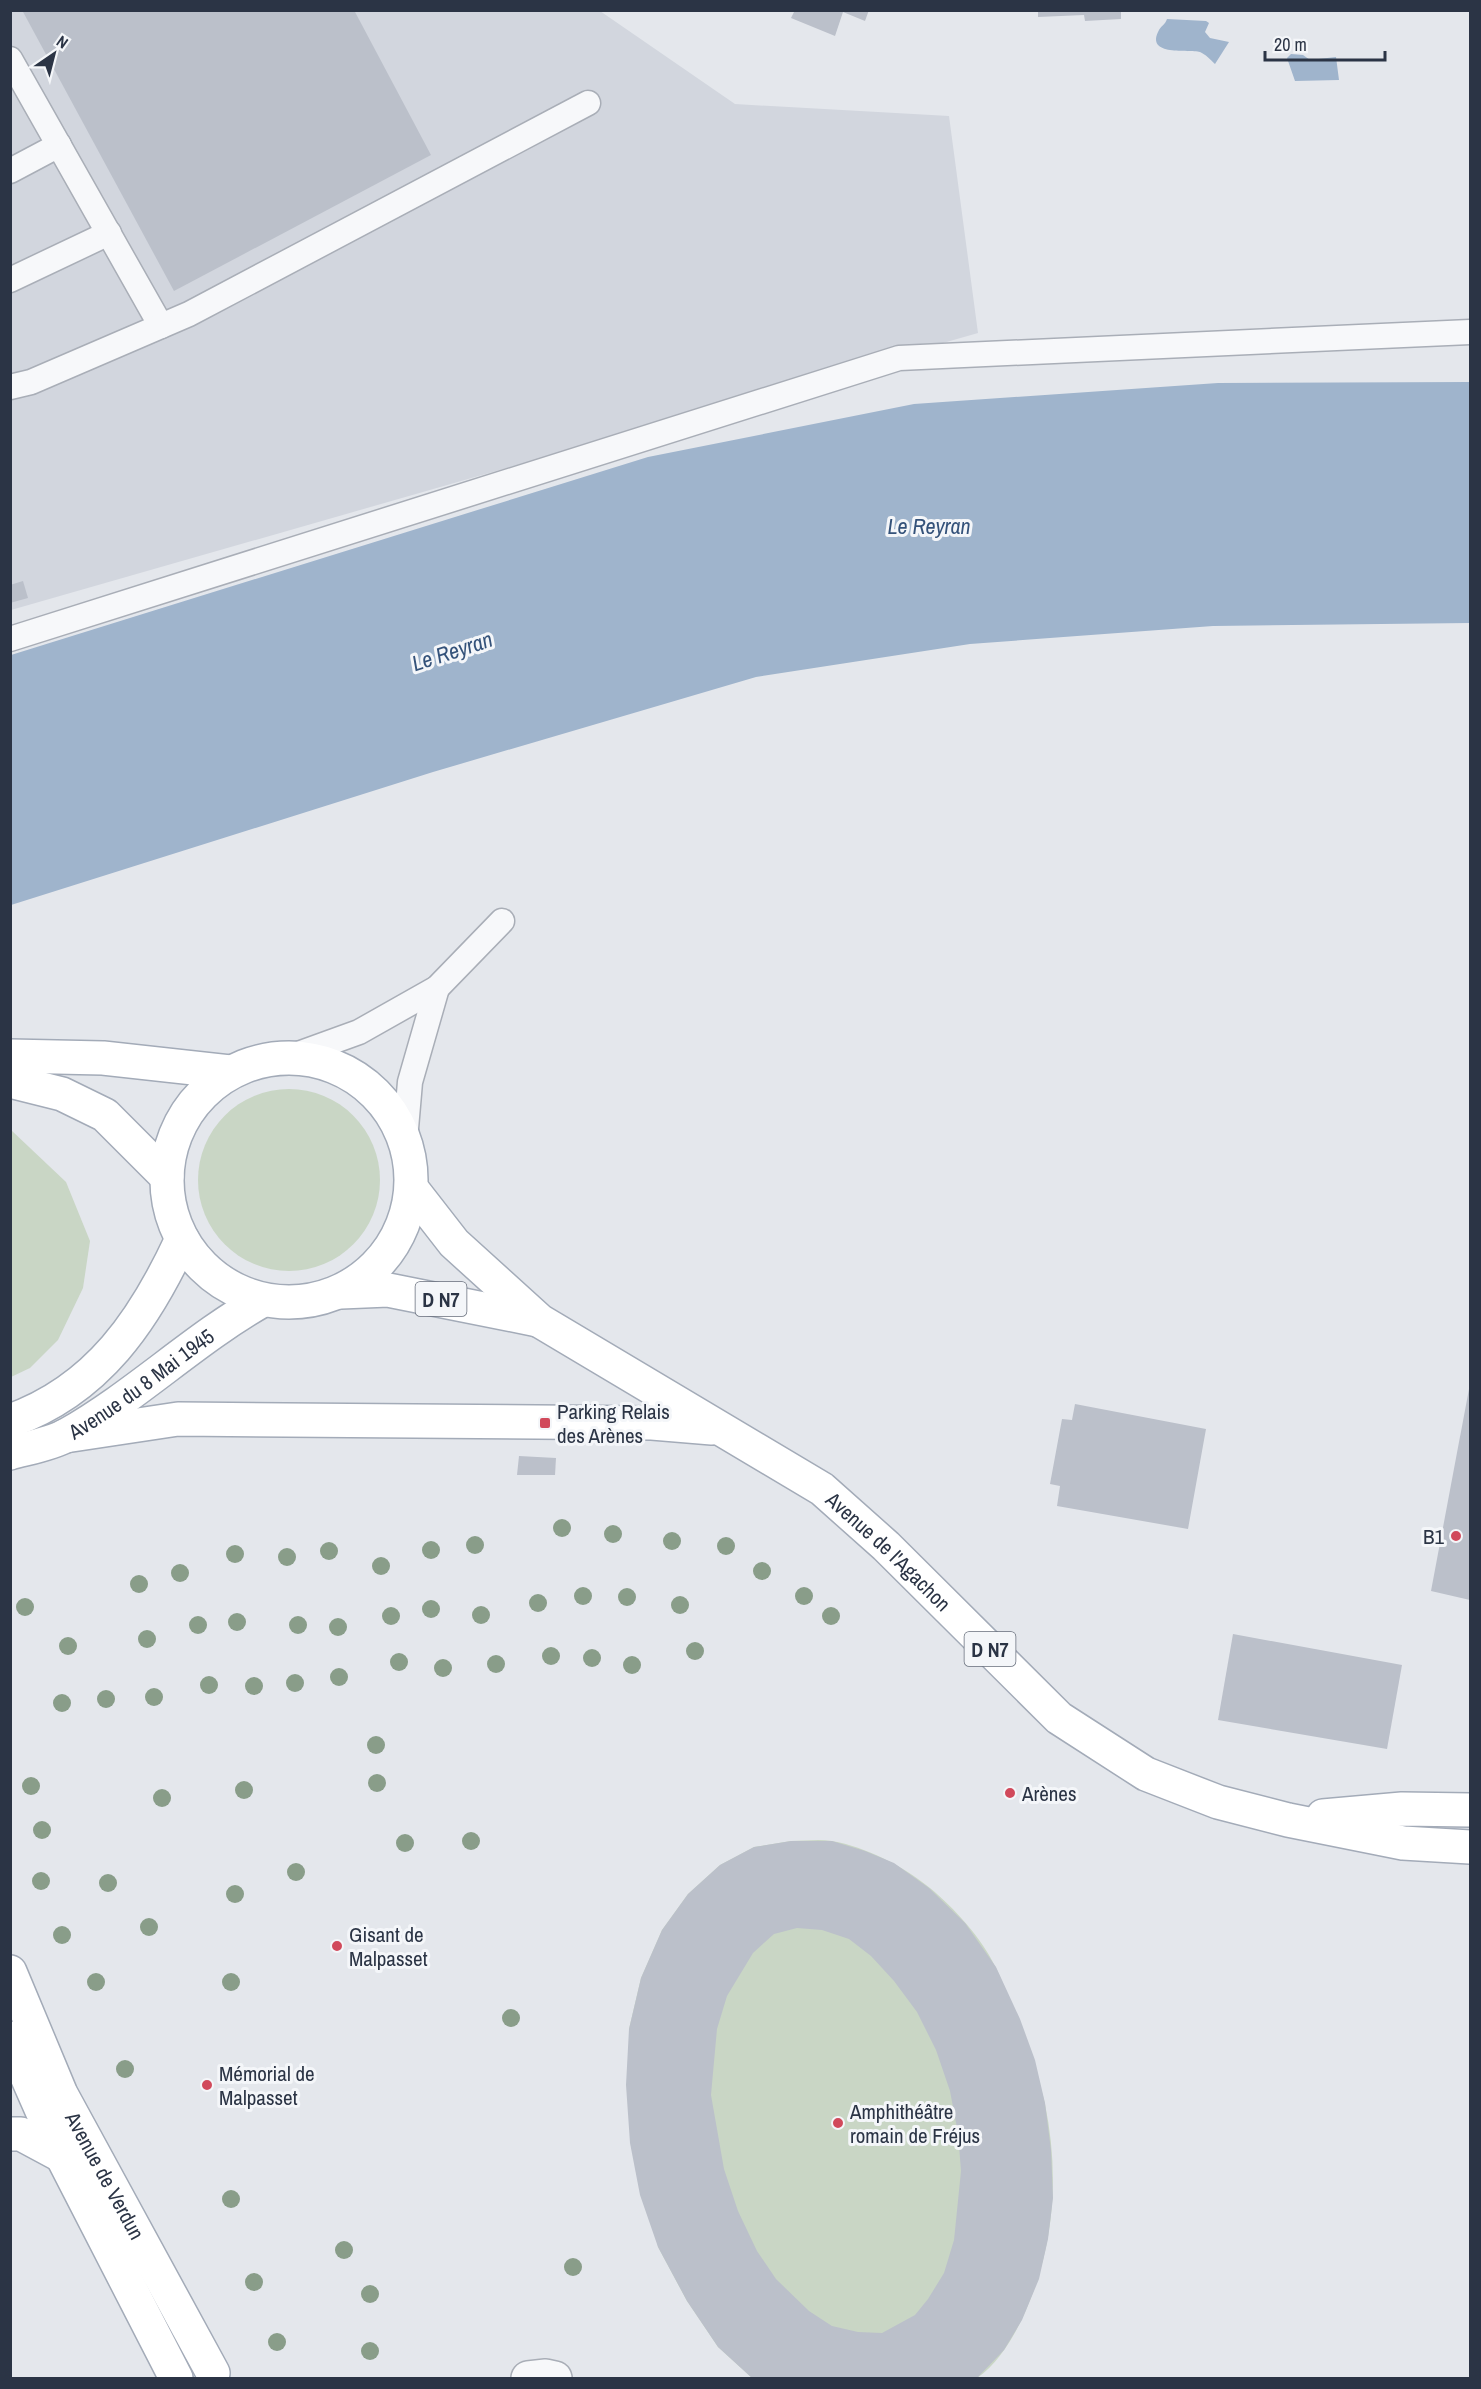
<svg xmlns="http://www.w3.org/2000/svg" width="1481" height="2389" font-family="'Archivo Narrow',sans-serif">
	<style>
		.built { fill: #d2d6de }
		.green { fill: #c9d6c5 }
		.water { fill: #9fb4cc }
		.building { fill: #bbc0ca; fill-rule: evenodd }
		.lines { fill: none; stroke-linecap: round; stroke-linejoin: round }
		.service-casing { stroke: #a9aeb7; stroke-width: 27 }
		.minor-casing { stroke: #a9aeb7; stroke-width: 36 }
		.primary-casing { stroke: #a3abb8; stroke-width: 36 }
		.service { stroke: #f7f8fa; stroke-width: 24 }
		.minor { stroke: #f7f8fa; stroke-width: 33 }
		.primary { stroke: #fff; stroke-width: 33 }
		.tree { fill: #899d89 }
		.poi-dot { fill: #d1495b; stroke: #f4f6f9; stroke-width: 2 }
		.labels { text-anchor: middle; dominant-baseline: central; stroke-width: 6; stroke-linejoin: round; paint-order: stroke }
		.shield { fill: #f4f6f9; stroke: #676e7b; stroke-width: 1.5 }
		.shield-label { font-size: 20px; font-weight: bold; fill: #2b3445 }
		.street-label { font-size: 21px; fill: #2b3445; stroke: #f4f6f9 }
		.poi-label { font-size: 21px; fill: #2b3445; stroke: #f4f6f9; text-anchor: start }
		.water-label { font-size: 22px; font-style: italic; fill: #34527a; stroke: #f4f6f9 }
	</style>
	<rect width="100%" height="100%" fill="#e4e7ec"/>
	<polygon class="built" points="11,11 600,11 735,104 949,116 978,333 11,610"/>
	<g class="green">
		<circle cx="289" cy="1180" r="91"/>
		<polygon points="11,1130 66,1182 90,1241 83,1288 58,1340 30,1368 11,1377"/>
		<path d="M791,1841C804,1841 819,1839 832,1841C866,1847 903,1866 930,1888C954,1908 982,1938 996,1968C1006,1988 1012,2011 1019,2032C1028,2055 1040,2080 1045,2104C1059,2172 1055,2241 1028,2305C1017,2332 1001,2361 977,2378H752L718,2347L687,2301L658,2247L629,2029L641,1978L662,1930L688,1894L720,1865L754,1847Z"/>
	</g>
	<g class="water">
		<path d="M1167,19L1206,21L1209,23L1205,32L1210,38L1229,42L1215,64C1211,60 1205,54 1200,52C1190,49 1144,57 1159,30C1161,26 1165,25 1167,19Z"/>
		<polygon points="1291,54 1303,55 1310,60 1336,57 1339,80 1295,81 1287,58"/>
		<polygon points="1470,382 1470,623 1213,626 970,644 756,677 433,772 11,905 11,655 648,457 914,404 1218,383"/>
	</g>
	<g class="building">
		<polygon points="22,10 354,10 431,155 174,291"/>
		<polygon points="795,10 869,10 865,21 843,12 835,36 791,18"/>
		<polygon points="1038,10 1121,10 1121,19 1085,21 1084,15 1038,17"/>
		<polygon points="23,581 28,598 10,603 10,585"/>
		<polygon points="1469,1389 1470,1389 1470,1600 1431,1591"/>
		<polygon points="1075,1404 1206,1429 1188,1529 1057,1506 1060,1486 1050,1484 1062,1419 1072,1420"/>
		<polygon points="519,1456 556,1458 555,1475 517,1475"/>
		<polygon points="1233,1634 1402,1665 1387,1749 1218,1720"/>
		<path d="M791,1841H832L865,1851L894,1863L929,1888L965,1923L996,1967L1020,2019L1035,2060L1045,2103L1051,2150L1053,2198L1048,2239L1039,2279L1022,2320L1004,2350L977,2378H752L718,2347L687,2301L658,2247L640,2195L630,2143L626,2085L629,2029L641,1978L662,1930L688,1894L720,1865L754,1847ZM797,1928L822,1930L849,1939L871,1956L894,1981L917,2012L936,2050L950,2091L958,2133L961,2171L954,2240L944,2273L928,2299L915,2315L882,2333L858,2332L832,2326L809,2311L776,2279L757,2251L738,2211L724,2169L711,2095L717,2029L727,1996L753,1953L774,1934Z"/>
	</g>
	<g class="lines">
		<g class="service-casing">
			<g id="service">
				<polyline points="10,59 161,326"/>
				<polyline points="10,171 59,145"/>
				<polyline points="10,280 109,233"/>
				<polyline points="10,387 31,382 189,314 588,103"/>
				<polyline points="10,639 899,358 1470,332"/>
				<polyline points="290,1057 359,1032 437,988 502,921"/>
				<polyline points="405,1140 410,1082 437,988"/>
			</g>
		</g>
		<g class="minor-casing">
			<polyline id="minor" points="528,2378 546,2376 555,2378"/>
		</g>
		<g class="primary-casing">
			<g id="primary">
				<polyline points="10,1056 103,1058 230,1072"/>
				<circle cx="289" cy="1180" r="122"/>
				<polyline points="10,1081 62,1094 105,1115 167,1177"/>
				<path id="s1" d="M412,1189L454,1243L540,1321L822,1489L886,1546L1059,1718L1146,1774L1218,1802L1288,1820L1403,1843L1470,1847"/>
				<polyline points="341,1292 388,1290 538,1320"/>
				<path d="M10,1421C98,1390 145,1319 182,1239"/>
				<polyline points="65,1436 178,1419 652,1423 712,1428"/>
				<path id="s2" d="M10,1453C28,1448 51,1444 67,1435C136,1396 194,1339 263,1300"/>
				<polyline points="1323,1816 1402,1809 1470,1810"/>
				<path id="s3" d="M10,1972L61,2094L213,2373"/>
				<polyline points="10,2038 62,2156 176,2378"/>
				<polyline points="10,2134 21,2134 62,2156"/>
			</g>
		</g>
		<use href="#service" class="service"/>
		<use href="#minor" class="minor"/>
		<use href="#primary" class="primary"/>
	</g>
	<g class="tree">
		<circle cx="562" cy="1528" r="9"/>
		<circle cx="613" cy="1534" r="9"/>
		<circle cx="672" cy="1541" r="9"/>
		<circle cx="475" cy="1545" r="9"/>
		<circle cx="726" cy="1546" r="9"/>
		<circle cx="431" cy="1550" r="9"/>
		<circle cx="329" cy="1551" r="9"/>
		<circle cx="235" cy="1554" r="9"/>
		<circle cx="287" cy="1557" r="9"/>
		<circle cx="381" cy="1566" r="9"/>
		<circle cx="762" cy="1571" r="9"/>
		<circle cx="180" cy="1573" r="9"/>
		<circle cx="139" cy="1584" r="9"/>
		<circle cx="583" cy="1596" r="9"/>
		<circle cx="804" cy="1596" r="9"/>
		<circle cx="627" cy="1597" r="9"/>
		<circle cx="538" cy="1603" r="9"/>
		<circle cx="680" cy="1605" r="9"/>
		<circle cx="25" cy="1607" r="9"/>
		<circle cx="431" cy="1609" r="9"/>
		<circle cx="481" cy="1615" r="9"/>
		<circle cx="391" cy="1616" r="9"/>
		<circle cx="831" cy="1616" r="9"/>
		<circle cx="237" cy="1622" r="9"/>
		<circle cx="198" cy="1625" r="9"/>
		<circle cx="298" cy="1625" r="9"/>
		<circle cx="338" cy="1627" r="9"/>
		<circle cx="147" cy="1639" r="9"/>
		<circle cx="68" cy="1646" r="9"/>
		<circle cx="695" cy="1651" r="9"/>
		<circle cx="551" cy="1656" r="9"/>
		<circle cx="592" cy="1658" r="9"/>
		<circle cx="399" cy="1662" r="9"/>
		<circle cx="496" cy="1664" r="9"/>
		<circle cx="632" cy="1665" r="9"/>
		<circle cx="443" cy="1668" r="9"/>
		<circle cx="339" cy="1677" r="9"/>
		<circle cx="295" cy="1683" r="9"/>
		<circle cx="209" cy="1685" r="9"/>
		<circle cx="254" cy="1686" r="9"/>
		<circle cx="154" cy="1697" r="9"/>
		<circle cx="106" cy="1699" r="9"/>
		<circle cx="62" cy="1703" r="9"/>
		<circle cx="376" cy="1745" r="9"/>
		<circle cx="377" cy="1783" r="9"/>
		<circle cx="31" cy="1786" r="9"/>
		<circle cx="244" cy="1790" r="9"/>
		<circle cx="162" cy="1798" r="9"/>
		<circle cx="42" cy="1830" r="9"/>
		<circle cx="471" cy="1841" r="9"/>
		<circle cx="405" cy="1843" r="9"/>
		<circle cx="296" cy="1872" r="9"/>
		<circle cx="41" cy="1881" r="9"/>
		<circle cx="108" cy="1883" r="9"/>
		<circle cx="235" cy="1894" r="9"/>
		<circle cx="149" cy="1927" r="9"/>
		<circle cx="62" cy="1935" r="9"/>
		<circle cx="96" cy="1982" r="9"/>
		<circle cx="231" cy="1982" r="9"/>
		<circle cx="511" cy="2018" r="9"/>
		<circle cx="125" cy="2069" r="9"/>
		<circle cx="231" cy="2199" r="9"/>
		<circle cx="344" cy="2250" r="9"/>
		<circle cx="573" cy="2267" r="9"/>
		<circle cx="254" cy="2282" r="9"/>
		<circle cx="370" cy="2294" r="9"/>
		<circle cx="277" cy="2342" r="9"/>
		<circle cx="370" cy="2351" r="9"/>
	</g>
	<g class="poi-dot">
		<rect x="539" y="1417" width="12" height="12" rx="3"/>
		<circle cx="1456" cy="1536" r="6"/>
		<circle cx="1010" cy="1793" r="6"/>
		<circle cx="337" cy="1946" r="6"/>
		<circle cx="207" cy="2085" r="6"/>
		<circle cx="838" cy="2123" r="6"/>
	</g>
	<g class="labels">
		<g class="shield">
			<rect x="415.5" y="1282" width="51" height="34" rx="4.5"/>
			<rect x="964.5" y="1632" width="51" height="34" rx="4.5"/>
		</g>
		<g class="shield-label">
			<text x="441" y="1299">D N7</text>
			<text x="990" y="1649">D N7</text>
		</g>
		<g class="street-label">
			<text stroke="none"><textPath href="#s2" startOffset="150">Avenue du 8 Mai 1945</textPath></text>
			<text stroke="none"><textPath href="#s1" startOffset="604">Avenue de l'Agachon</textPath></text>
			<text stroke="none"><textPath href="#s3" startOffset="225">Avenue de Verdun</textPath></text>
		</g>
		<g class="poi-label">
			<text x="557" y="1411">Parking Relais<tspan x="557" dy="24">des Arènes</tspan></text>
			<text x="1444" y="1536" text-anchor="end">B1</text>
			<text x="1022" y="1793">Arènes</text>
			<text x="349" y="1934">Gisant de<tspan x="349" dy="24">Malpasset</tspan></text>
			<text x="219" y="2073">Mémorial de<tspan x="219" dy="24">Malpasset</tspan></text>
			<text x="850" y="2111">Amphithéâtre<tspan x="850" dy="24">romain de Fréjus</tspan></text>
		</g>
		<g class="water-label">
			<text x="929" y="526">Le Reyran</text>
			<text transform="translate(452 651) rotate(-18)">Le Reyran</text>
		</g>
	</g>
	<rect width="1481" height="2389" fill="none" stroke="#2b3445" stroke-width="24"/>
	<g transform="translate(54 54) rotate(35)" stroke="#f4f6f9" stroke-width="4.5" paint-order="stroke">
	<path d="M0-4.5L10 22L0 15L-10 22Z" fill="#2b3445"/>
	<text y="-9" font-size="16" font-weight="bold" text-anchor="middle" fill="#2b3445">N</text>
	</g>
	<path d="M1265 51v9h120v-9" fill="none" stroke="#2b3445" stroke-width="3"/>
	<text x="1274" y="51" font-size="18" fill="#2b3445" stroke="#f4f6f9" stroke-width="4.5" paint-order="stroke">20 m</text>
</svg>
